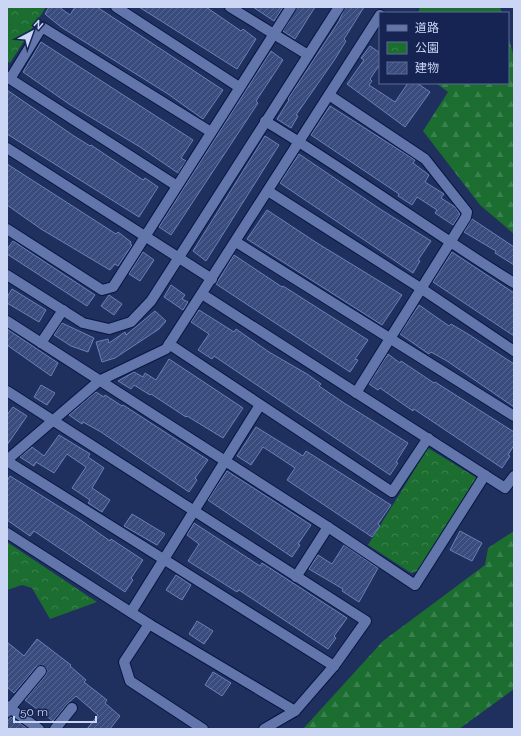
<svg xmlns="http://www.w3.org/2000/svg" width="521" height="736" font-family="Raleway,'Noto Sans JP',sans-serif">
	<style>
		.forest { fill: url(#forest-firs) }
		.park { fill: url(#park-crowns) }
		.building { fill: url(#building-hatch); stroke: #6b80b6 }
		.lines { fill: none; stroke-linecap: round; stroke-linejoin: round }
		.minor-casing { stroke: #091542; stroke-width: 12 }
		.tertiary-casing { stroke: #091542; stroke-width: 12 }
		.minor { stroke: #6276ac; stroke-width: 10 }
		.tertiary { stroke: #6276ac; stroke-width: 10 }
	</style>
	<defs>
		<pattern id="forest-firs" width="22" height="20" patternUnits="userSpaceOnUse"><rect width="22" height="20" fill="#1b6d30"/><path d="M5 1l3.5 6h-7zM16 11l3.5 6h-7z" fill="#3b814f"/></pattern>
		<pattern id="park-crowns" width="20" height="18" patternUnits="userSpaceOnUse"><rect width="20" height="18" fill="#1b6d30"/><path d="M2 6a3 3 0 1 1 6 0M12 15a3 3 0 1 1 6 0" fill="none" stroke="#3b814f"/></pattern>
		<pattern id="building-hatch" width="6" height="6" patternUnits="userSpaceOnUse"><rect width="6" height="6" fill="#3a4c7e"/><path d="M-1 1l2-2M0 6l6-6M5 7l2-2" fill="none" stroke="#556591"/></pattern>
	</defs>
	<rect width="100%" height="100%" fill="#1f2f5e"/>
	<g class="forest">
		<polygon points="420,7 500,7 502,13 418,13"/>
		<polygon points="508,36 514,57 514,234 480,205 423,131 448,92 436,83 508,83"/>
		<polygon points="514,531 514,689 459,729 303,729 383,641 485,565 488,548"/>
	</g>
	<g class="park">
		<polygon points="7,7 46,7 10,63 7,61"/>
		<polygon points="428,448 477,478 419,571 411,573 368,545"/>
		<polygon points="7,542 97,602 50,619 32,588 22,585 7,590"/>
	</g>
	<g class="building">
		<polygon points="49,7 59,7 70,15 75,7 97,7 223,90 203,119 168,94 61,27 45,14"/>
		<polygon points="139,7 206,7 241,31 243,29 256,39 237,69"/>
		<polygon points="253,7 283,7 274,21"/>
		<polygon points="297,7 315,7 295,39 283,31"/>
		<polygon points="345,7 364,7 344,39 346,41 335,59 296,115 298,116 291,128 277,119 289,100 288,99 339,21"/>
		<polygon points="41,42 193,140 181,158 186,161 178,173 140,147 69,104 23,72"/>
		<polygon points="370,46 380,53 380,64 370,79 372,81 369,85 395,102 408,83 417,83 430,92 405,127 347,84 364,60 361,58"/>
		<polygon points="271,51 283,60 256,101 258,103 171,235 159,227"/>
		<polygon points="7,90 74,136 90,146 91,145 143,180 145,178 158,187 139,217 7,134"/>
		<polygon points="330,106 415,160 413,163 429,175 425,182 444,194 441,198 455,207 460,214 453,225 435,213 437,210 417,197 412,205 398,196 399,194 311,135"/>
		<polygon points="265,136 279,145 206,261 193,251"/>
		<polygon points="299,154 380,209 431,241 418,260 420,261 413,273 280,183"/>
		<polygon points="7,164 116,234 118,232 131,242 130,244 132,245 118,266 115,264 110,270 41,229 7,205"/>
		<polygon points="267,210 317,243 402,295 382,325 247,239"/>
		<polygon points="472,219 514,247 514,265 495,253 496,251 464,232"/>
		<polygon points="13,241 95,295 87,306 7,254 7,249"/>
		<polygon points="143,252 154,260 140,281 129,274"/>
		<polygon points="452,252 514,293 514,336 433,282"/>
		<polygon points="234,255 282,287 283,286 368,340 355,359 358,360 350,372 216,284"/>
		<polygon points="171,285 185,295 182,299 188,302 183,310 164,297"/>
		<polygon points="12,289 46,310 39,322 7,303 7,297"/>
		<polygon points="109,295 122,304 114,315 101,306"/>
		<polygon points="419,305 449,326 451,324 468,334 514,364 514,407 447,361 431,352 429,354 400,334"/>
		<polygon points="199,310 234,332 236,329 269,352 307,374 321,384 319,386 344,403 408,443 396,462 398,463 390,475 214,356 212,359 198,350 209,334 191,322"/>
		<polygon points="155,311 166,321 159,329 115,358 102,362 96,342 108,339 109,343 125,332 126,335"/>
		<polygon points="62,323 94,338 88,352 71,346 54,335"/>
		<polygon points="7,329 58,363 51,376 7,345"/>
		<polygon points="388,354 400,363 401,361 434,383 435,382 514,432 514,445 508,455 510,456 502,468 414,409 413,411 380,388 378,390 369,384"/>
		<polygon points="169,359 243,408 223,438 187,416 186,417 151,394 150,395 134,385 131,389 118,381 134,372 143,377 145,373 156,380"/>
		<polygon points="41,385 55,393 47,405 34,397"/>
		<polygon points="96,392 104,397 105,395 122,406 123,405 208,460 195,478 197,480 189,492 101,432 83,422 82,424 69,415"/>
		<polygon points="13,407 27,416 7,445 7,415"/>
		<polygon points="256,427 303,456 306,451 391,505 378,524 380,526 372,537 287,480 295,468 277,456 263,447 251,465 237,456"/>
		<polygon points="59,435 90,454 88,457 104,468 92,488 110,500 102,512 88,503 90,500 72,488 86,467 67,454 54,473 36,462 34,466 20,457 32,447 44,456"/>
		<polygon points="227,471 311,525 298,544 300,545 292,557 208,500"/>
		<polygon points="10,476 79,519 110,541 111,539 143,560 131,578 133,580 125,592 34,531 30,536 7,520 7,481"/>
		<polygon points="132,514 165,534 157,545 124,526"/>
		<polygon points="194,523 260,566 262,563 347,618 334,636 336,638 328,649 239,590 237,592 188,561 199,544 187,535"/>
		<polygon points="460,531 482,543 472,561 450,550"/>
		<polygon points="344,545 378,568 359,602 342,591 343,589 309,569 318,555 332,564"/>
		<polygon points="176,575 191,585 182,600 166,590"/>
		<polygon points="197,621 213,631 204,644 189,634"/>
		<polygon points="37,639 71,665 70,666 86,680 84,682 107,700 105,703 120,716 110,729 87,729 98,715 76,696 67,704 53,721 25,700 46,675 47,669 42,665 36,667 14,693 7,687 7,642 24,656"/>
		<polygon points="213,672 231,683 222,696 205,685"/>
		<polygon points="11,717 28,729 7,729 7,722"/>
	</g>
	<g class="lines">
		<g class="minor-casing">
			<g id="minor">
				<polyline points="116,7 239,87"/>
				<polyline points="230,7 308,55"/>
				<polyline points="7,77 177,186"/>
				<polyline points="10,79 42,27 211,132"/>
				<polyline points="329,95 425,159 467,212 466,217 356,393"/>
				<path d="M265,121C350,172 430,231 514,283"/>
				<polyline points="7,148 212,279"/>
				<polyline points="268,191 422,289 514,351"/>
				<polyline points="7,229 102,290 113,287 291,7"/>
				<polyline points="236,242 514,416"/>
				<polyline points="202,294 505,488 514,476"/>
				<polyline points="7,321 328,527 415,585 485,475"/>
				<polyline points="41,343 63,310"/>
				<polyline points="169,344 392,492 428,438"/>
				<polyline points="7,391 366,621 334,666 295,711 264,729"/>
				<polyline points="7,460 99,381 166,349 380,15"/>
				<polyline points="7,461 334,666"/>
				<polyline points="7,533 149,624 124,662 130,681 203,729"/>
				<polyline points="296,577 328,527"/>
				<polyline points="131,612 260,405"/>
				<polyline points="149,624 295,711"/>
				<polyline points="7,706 39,729"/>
				<polyline points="7,712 41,671"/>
				<polyline points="55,729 72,708"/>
			</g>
		</g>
		<g class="tertiary-casing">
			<polyline id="tertiary" points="7,275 83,323 109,329 131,322 151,301 339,7"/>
		</g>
		<use href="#minor" class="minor"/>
		<use href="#tertiary" class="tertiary"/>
	</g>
	<rect width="521" height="736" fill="none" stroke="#cad6f4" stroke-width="16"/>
	<rect x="379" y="12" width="130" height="72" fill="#162453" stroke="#5e6b93"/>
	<rect x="387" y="25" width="20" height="6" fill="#6276ac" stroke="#5e6b93"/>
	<text x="415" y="32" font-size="12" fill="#cad6f4">道路</text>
	<rect x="387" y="42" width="20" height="12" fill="url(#park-crowns)" stroke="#5e6b93"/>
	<text x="415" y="52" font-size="12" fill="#cad6f4">公園</text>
	<rect x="387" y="62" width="20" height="12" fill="url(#building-hatch)" stroke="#5e6b93"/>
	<text x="415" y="72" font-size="12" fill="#cad6f4">建物</text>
	<g transform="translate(32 32) rotate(41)" stroke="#162453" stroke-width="3" paint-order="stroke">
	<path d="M0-3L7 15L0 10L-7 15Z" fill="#cad6f4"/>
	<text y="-6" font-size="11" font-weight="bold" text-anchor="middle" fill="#cad6f4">N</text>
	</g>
	<path d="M14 716v6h82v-6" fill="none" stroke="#cad6f4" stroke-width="2"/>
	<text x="20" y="716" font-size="12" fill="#cad6f4" stroke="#162453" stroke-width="3" paint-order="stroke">50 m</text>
</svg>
